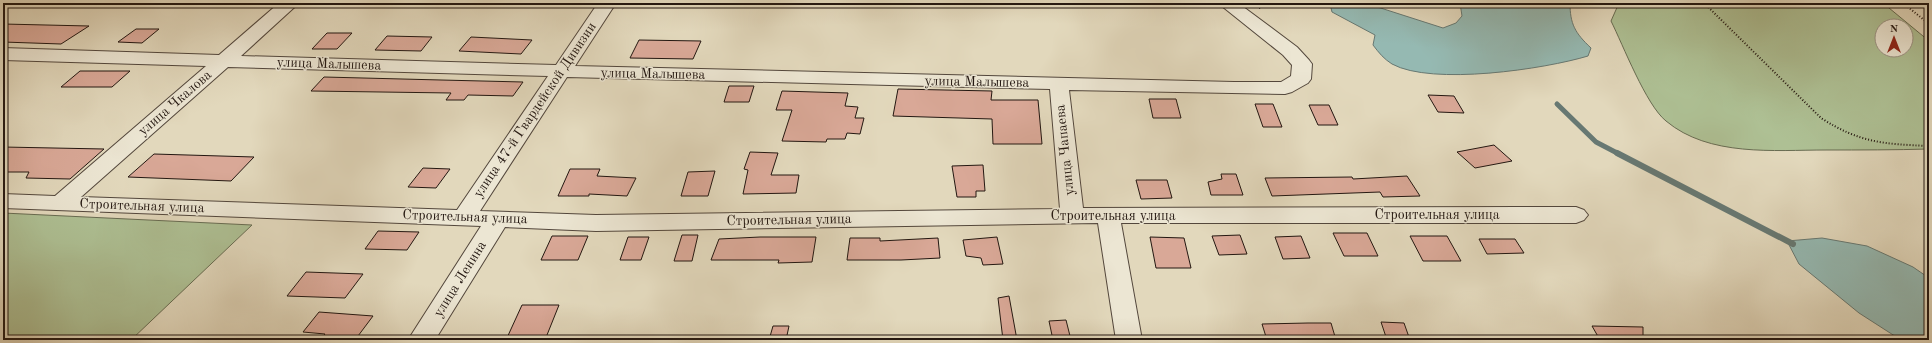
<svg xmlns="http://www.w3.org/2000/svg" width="1932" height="343" font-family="'Old Standard TT',serif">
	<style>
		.green { fill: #aec094; stroke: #686c52; fill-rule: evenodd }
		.water { fill: #95b9b2; stroke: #677872 }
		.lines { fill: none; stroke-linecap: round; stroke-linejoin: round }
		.stream-far1 { stroke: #677872; stroke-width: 5 }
		.stream { stroke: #677872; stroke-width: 6 }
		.building { fill: #d9a897; stroke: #231711 }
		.minor-casing { stroke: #53473c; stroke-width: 2 }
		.path { stroke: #231711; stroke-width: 2; stroke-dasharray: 1 2; stroke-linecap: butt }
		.minor { fill: #ece6d3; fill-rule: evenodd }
		.labels { text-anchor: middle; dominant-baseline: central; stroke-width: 3; stroke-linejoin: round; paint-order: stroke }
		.street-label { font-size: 14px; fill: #231711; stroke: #ece6d3 }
	</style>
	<rect width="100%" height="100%" fill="#e2d8bc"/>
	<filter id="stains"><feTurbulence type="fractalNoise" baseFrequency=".005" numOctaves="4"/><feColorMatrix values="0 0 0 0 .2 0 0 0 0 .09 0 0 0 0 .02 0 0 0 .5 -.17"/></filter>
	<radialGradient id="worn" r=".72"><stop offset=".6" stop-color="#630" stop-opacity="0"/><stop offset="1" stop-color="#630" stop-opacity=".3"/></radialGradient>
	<g class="green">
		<path d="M1619,3H1883L1929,41V149C1895,150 1860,150 1826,150C1774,150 1709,157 1666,121C1646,105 1623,45 1611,21ZM1882,26H1906V50H1882Z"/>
		<polygon points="3,213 252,225 131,340 3,340"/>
	</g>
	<g class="water">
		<path d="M1365,3L1443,28L1456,23L1462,16L1460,3H1570C1570,24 1575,33 1591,48L1588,56C1545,69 1432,86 1392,64C1384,59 1379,53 1373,45L1375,35L1332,12L1330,4Z"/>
		<polygon points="1822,238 1867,246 1913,267 1929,278 1929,340 1901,340 1859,313 1799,264 1787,241"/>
	</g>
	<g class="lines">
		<polyline class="stream-far1" points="1557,104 1596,142 1619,154"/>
		<polyline class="stream" points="1617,153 1793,244"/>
	</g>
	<g class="building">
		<polygon points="3,24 89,26 61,44 3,42"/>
		<polygon points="136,29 159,29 142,43 118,42"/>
		<polygon points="327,33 352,33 337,49 312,49"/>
		<polygon points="387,36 432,37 421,51 375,50"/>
		<polygon points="471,37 532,40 521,54 459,51"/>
		<polygon points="639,40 701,41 693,59 630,58"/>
		<polygon points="80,71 130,71 112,87 61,87"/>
		<polygon points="324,77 441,80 523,82 513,96 468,95 464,100 446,100 451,93 311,91"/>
		<polygon points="729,86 754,86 749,102 724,102"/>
		<polygon points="898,89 992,91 991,100 1038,100 1042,144 993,144 992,119 893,116"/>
		<polygon points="782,91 848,93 845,106 858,107 855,118 864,118 860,134 847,133 845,139 827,139 826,142 782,141 792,110 776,110"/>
		<polygon points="1428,95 1454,96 1464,113 1438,112"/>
		<polygon points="1149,99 1176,99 1181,118 1153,118"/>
		<polygon points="1255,104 1273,104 1282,127 1263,127"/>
		<polygon points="1309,105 1329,105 1338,125 1318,125"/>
		<polygon points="1494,145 1512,161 1475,168 1457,152"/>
		<polygon points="3,147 104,149 70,179 26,178 29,172 3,172"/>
		<polygon points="750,152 778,153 771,175 799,175 796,193 743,194 748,170 744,169"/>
		<polygon points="154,154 254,157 231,181 128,177"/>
		<polygon points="983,165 985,191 976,191 976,197 957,197 952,166"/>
		<polygon points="423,168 450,169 436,188 408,187"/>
		<polygon points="570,169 600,169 597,176 636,178 627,196 589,194 589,196 558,196"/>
		<polygon points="715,171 708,196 681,196 688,172"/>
		<polygon points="1221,174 1236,174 1243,195 1211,195 1208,182 1222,179"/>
		<polygon points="1407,176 1420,196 1383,197 1380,192 1272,196 1265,178 1352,177 1353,179"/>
		<polygon points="1136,180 1167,180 1172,198 1141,199"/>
		<polygon points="378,231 419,232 407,250 365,249"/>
		<polygon points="1333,233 1367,233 1378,256 1344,256"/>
		<polygon points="682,235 698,235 692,261 674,261"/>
		<polygon points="1240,235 1247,254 1219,255 1212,236"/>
		<polygon points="552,236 588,236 578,260 541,260"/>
		<polygon points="1301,236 1310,258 1283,259 1275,237"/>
		<polygon points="1410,236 1447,236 1461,261 1423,261"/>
		<polygon points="628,237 649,237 641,260 620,260"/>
		<polygon points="760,237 816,237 812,262 778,263 779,260 711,260 719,239"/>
		<polygon points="997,237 1003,264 983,265 981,258 966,256 963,240"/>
		<polygon points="1150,237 1184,238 1191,268 1156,268"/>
		<polygon points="850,238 880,238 880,241 938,238 940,258 901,260 847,260"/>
		<polygon points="1479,239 1515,239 1524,253 1487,254"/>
		<polygon points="306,272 363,274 345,298 287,296"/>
		<polygon points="1009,296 1017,340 1003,340 998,298"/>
		<polygon points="522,305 559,305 545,340 506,340"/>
		<polygon points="319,312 373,316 355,340 320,340 325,334 303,332"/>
		<polygon points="1066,320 1071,340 1053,340 1049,321"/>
		<polygon points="1381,322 1404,323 1410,340 1387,340"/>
		<polygon points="1308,323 1331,323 1336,340 1267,340 1262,324"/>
		<polygon points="773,326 789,326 786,340 769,340"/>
		<polygon points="1592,326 1643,327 1643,340 1600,340"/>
	</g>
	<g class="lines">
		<g class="minor-casing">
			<path id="minor" d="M279,3H299L241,56L556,65L598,3H616L575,66L1234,82H1281L1291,76L1292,65L1283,55L1218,3H1238L1297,47L1309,60L1312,64L1311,79L1308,83L1292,92L1285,94L1069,90L1083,208L1576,207L1584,210L1588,215L1584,220L1576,223H1121L1142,340H1116L1098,223L596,231L505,227L435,340H408L481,226L3,208V194L55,196L206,66L3,60V48L219,55ZM228,67L548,76L457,210L81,197ZM567,77L1050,89L1060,209L596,215L480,211Z"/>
		</g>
		<g class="path">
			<path d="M1704,3L1821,118C1860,143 1884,144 1929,146"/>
			<polyline points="1903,3 1929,24"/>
			<polyline points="1259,8 1269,3"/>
		</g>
		<use href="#minor" class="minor"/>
	</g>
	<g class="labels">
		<g class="street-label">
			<text transform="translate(329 64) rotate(2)">улица Малышева</text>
			<text transform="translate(653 74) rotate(1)">улица Малышева</text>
			<text transform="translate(977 82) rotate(1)">улица Малышева</text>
			<text transform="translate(175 103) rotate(-41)">улица Чкалова</text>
			<text transform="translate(535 110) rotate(-56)">улица 47-й Гвардейской Дивизии</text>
			<text transform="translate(1065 150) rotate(-96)">улица Чапаева</text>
			<text transform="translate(142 206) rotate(2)">Строительная улица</text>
			<text x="1437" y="215">Строительная улица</text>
			<text x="1113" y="216">Строительная улица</text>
			<text transform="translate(465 217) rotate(2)">Строительная улица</text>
			<text transform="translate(789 220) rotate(-1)">Строительная улица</text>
			<text transform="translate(460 279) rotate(-58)">улица Ленина</text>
		</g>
	</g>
	<rect width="1932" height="343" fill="none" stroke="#e2d8bc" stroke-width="16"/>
	<rect x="4" y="4" width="1924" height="335" fill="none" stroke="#231711" stroke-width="2"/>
	<rect x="8" y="8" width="1916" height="327" fill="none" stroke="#231711"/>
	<g transform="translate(1894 38)"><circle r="19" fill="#ece6d3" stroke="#9c9385"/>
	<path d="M0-3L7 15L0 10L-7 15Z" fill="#8f2418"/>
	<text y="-6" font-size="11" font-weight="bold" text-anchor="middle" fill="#231711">N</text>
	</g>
	<rect width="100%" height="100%" filter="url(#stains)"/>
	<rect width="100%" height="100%" fill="url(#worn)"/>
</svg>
